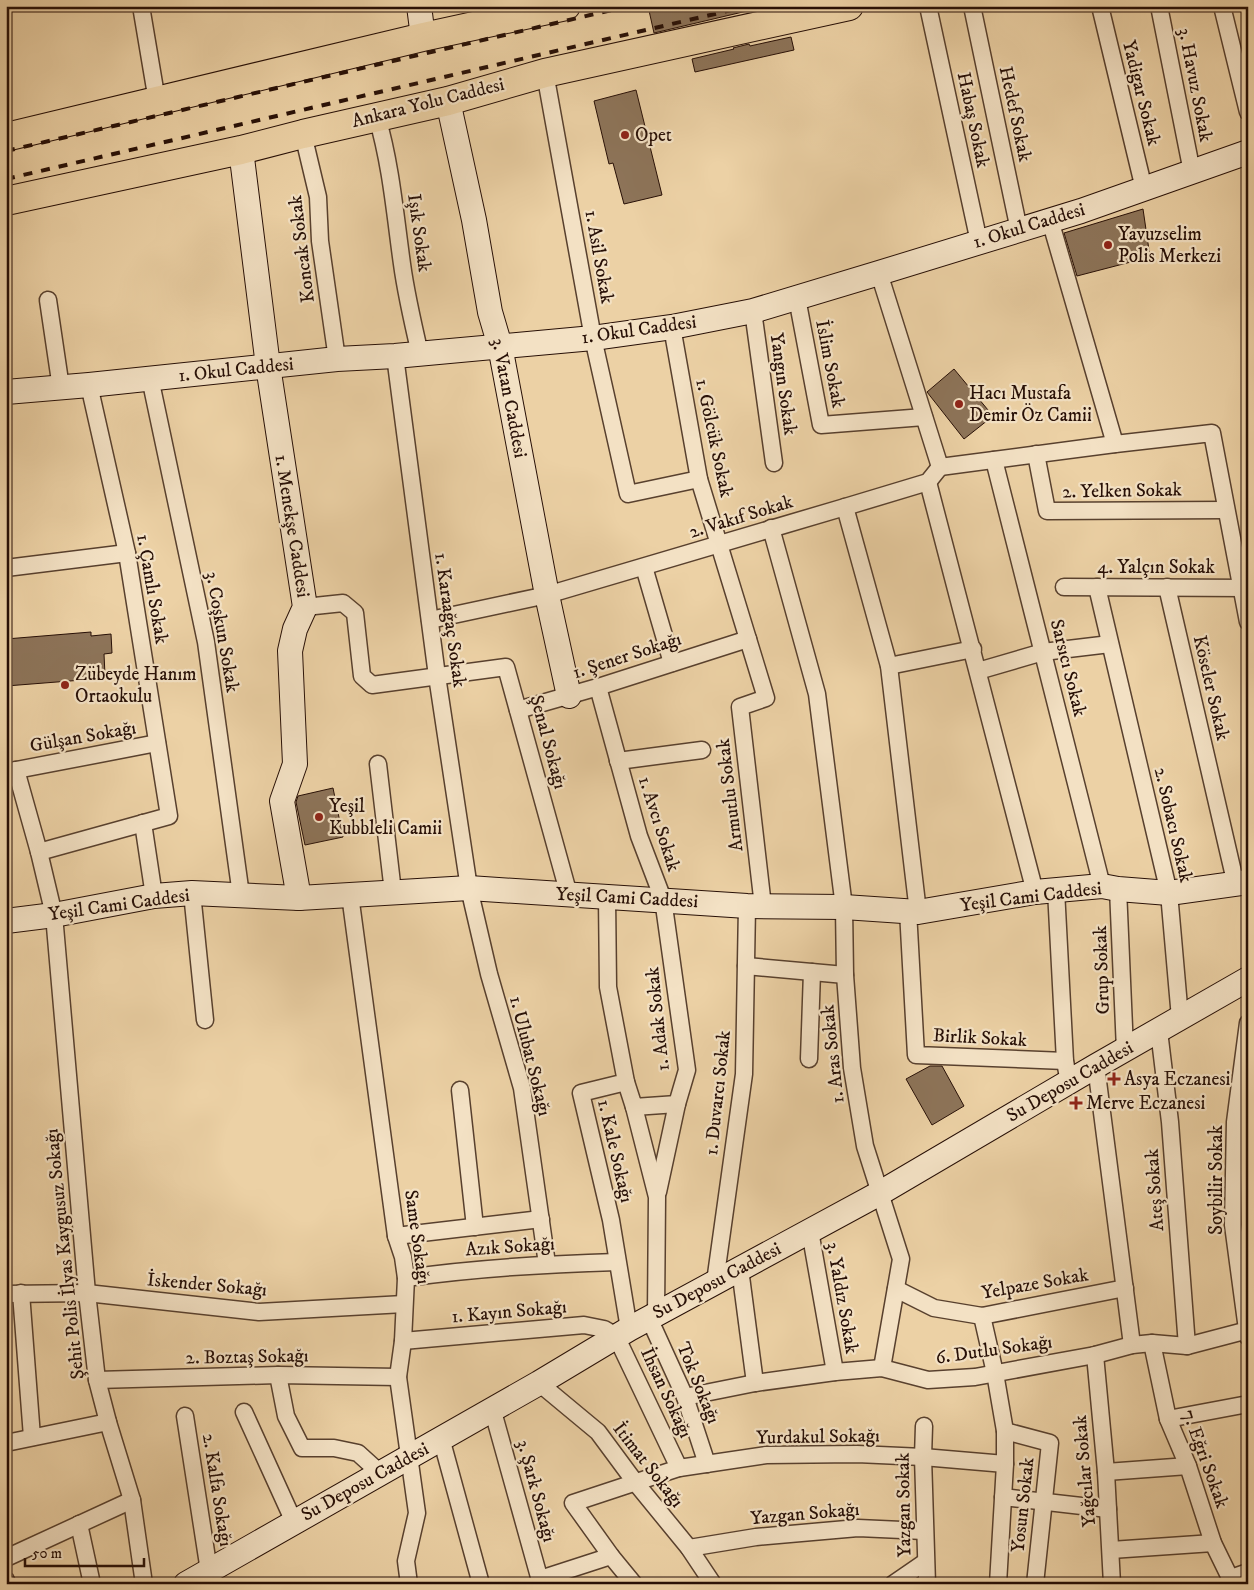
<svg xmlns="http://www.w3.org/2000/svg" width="1254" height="1590" font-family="'IM FELL DW Pica',serif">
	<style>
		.building { fill: #8d7459; stroke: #270f06 }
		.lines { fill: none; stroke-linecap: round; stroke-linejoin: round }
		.street-casing { stroke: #58402e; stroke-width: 19 }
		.secondary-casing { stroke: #270f06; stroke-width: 26 }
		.highway-casing { stroke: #270f06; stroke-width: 30 }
		.street { stroke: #f3e1c4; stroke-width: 16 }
		.secondary { stroke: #f3e1c4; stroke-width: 24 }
		.highway { stroke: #ecd1a5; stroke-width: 28 }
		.rail { stroke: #270f06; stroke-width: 4; stroke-dasharray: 9 9; stroke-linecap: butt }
		.poi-dot { fill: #8f2418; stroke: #f3e1c4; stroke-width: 2 }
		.labels { text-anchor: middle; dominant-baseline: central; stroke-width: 4.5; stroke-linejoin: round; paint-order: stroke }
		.street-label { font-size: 19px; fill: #270f06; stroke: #f3e1c4 }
		.poi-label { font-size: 19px; fill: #270f06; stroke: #f3e1c4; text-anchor: start }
	</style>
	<rect width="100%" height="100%" fill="#ecd1a5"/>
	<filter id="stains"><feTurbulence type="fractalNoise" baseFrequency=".004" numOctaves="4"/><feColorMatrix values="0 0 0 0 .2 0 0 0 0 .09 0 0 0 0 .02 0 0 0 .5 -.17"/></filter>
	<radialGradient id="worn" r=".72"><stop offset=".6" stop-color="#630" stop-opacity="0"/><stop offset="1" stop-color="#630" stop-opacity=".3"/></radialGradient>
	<g class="building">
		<polygon points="648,6 746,6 747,11 654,33"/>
		<polygon points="791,37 794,50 695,72 692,59 734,49 733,48 749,44 750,46"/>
		<polygon points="636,90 662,195 624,204 613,163 609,164 594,101"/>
		<polygon points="1143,209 1150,257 1077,276 1064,233"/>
		<polygon points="954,369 993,416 964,439 927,392"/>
		<polygon points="91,632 91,636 111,634 112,653 104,654 105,675 94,676 95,679 6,686 6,639"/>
		<polygon points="333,788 343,837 305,845 296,802 298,796"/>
		<polygon points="930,1066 942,1066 964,1106 932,1125 906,1079"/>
	</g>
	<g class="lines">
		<g class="street-casing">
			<g id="street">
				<polyline points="141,6 157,101"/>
				<polyline points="928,6 979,242"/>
				<polyline points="972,6 1019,230"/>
				<polyline points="1100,6 1144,189"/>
				<polyline points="1159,6 1192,172"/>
				<polyline points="1222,6 1248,112"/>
				<polyline points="545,73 593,338 628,494 699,479"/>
				<path d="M377,117C391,165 395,214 402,264C406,294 413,324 420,354"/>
				<polyline points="303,134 318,197 320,241 337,359"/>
				<polyline points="1050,220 1115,444"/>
				<polyline points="879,273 940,467"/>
				<polyline points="797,298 821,425 924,417"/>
				<polyline points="48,300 61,388"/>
				<polyline points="753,311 774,463"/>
				<polyline points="672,327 699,479 766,698 740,707 763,906"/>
				<polyline points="395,356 437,676 469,888 489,974 522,1088 547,1264"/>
				<polyline points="150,378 206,642 241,895"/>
				<polyline points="1036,454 1047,511 1226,510"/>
				<polyline points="994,460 1102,886"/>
				<polyline points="940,467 1115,444 1212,433 1248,622"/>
				<polyline points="928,482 1035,892"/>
				<polyline points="845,507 889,666 918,912"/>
				<polyline points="771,528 817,694 844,907 845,975 852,1068 865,1146 901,1259 882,1368"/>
				<polyline points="644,567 672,663"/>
				<polyline points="6,568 127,553"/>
				<polyline points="1064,587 1248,588"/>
				<polyline points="1097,587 1169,893 1180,1018"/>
				<polyline points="1167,587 1236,885"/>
				<polyline points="305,607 343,603 355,613 362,676 372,685 506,667 569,895"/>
				<polyline points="430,620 547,595 845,507 928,482 940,467"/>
				<polyline points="889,666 973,649"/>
				<polyline points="978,671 1043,652 1110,644"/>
				<polyline points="598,687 639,836 663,899 687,1070 677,1104"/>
				<polyline points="518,710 598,687 748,639"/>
				<polyline points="618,761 702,750"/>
				<polyline points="378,764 393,892"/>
				<polyline points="16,770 39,852 54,915 87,1293 97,1380 108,1422 132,1500 144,1584"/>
				<polyline points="6,772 157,743"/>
				<polyline points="143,823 154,896"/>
				<polyline points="39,852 169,816 127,553 89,385"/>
				<polyline points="1118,889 1125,1050"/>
				<polyline points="1056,890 1065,1061 1067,1072"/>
				<polyline points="192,893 205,1020"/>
				<polyline points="350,895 396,1236 403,1257 406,1278 403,1341 398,1377 417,1513 406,1561 409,1584"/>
				<polyline points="607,897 608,987 626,1082 581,1093 611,1220 629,1329"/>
				<polyline points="908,911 916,1055 1065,1061"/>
				<polyline points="746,966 845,975"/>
				<polyline points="1248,1023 1235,1122 1233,1225 1248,1337"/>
				<polyline points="1159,1031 1170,1122 1187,1346"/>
				<polyline points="809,1059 812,972"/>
				<polyline points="1096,1066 1132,1345"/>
				<polyline points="626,1082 634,1107 677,1104 658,1192"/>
				<polyline points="460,1090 475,1227"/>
				<polyline points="634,1107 657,1197 656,1314"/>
				<polyline points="810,1231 835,1372"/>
				<polyline points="396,1236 541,1219"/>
				<polyline points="740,1269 755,1383"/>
				<path d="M406,1278C476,1268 546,1264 617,1262"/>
				<polyline points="715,1282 744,1074 747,906"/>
				<polyline points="896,1289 934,1308 982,1316 1125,1288"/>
				<polyline points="21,1293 32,1437"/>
				<polyline points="6,1294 87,1293 259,1312 404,1304"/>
				<polyline points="982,1316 995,1373 1005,1431 1050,1443 1035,1584"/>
				<polyline points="649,1318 685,1397 707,1464"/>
				<polyline points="403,1341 584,1325 604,1329 616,1336 679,1468"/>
				<polyline points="1152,1343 1168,1419 1188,1466 1213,1543 1233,1584"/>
				<polyline points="1095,1355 1106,1472 1112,1584"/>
				<polyline points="278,1375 286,1416 302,1448 334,1448 358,1453 379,1472"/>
				<polyline points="97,1380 278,1375 398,1377"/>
				<polyline points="539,1383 598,1432 635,1482 689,1548 713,1584"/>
				<polyline points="685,1397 755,1383 835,1372 882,1368 928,1380 975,1377 1095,1355 1132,1345 1152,1343 1187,1346 1248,1330"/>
				<polyline points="492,1408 541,1584"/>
				<polyline points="244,1412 294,1522"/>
				<polyline points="185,1416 209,1571"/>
				<polyline points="1168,1419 1248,1404"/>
				<polyline points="924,1426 923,1457 927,1584"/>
				<polyline points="441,1438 481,1584"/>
				<polyline points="6,1443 108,1422"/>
				<polyline points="1106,1472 1188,1466"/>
				<polyline points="1003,1497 1108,1509"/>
				<polyline points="79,1524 92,1584"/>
				<polyline points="689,1548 756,1537 858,1528 924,1531"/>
				<polyline points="1111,1550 1213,1543"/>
				<polyline points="6,1558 132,1500"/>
				<polyline points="1231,1578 1248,1572"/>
				<polyline points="540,1579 611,1556"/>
				<polyline points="6,1580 7,1584"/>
				<polyline points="634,1584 611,1556 573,1503 679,1468 766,1455 857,1454 923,1457 1005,1464"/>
				<polyline points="893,1584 925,1562"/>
				<polyline points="998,1584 1005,1464 1005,1431"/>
			</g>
		</g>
		<g class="secondary-casing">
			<g id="secondary">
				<polyline points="419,6 423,37"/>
				<polyline points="448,101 474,220 490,312 500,346 547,595 569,696"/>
				<polyline points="241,150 268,366 305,607 295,629 290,651 295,764 282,801 299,898"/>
				<polyline points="6,392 89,385 337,359 395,356 593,338 672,327 753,311 879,273 1081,211 1248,152"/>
				<polyline points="6,921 54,915 154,896 192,893 299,898 469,888 747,906 844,907 918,912 1035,892 1102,886 1118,889 1169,893 1248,882"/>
				<polyline points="186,1584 539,1383 629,1329 880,1193 1096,1066 1248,979"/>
			</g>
		</g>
		<g class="highway-casing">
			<g id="highway">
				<polyline points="6,137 423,37 566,6"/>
				<polyline points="6,201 241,150 303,134 448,101 545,73 849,6"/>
			</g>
		</g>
		<use href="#street" class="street"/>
		<use href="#secondary" class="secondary"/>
		<use href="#highway" class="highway"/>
		<g class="rail">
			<polyline points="6,151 629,6"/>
			<polyline points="6,179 749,6"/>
		</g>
	</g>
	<g class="poi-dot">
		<circle cx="625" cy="135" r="5"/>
		<circle cx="1108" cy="245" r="5"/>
		<circle cx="959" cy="404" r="5"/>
		<circle cx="65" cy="685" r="5"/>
		<circle cx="319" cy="817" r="5"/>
		<path d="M1111.5 1071.5h5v5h5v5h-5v5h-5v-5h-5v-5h5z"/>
		<path d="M1073.5 1095.5h5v5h5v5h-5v5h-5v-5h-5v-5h5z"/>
	</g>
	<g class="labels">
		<g class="street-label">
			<text transform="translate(1195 85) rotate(79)">3. Havuz Sokak</text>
			<text transform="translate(1141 93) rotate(76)">Yadigar Sokak</text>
			<text transform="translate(428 103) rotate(-14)">Ankara Yolu Caddesi</text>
			<text transform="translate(1015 114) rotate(78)">Hedef Sokak</text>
			<text transform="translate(973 120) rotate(78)">Habaş Sokak</text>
			<text transform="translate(1029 226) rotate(-17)">1. Okul Caddesi</text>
			<text transform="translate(419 233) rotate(82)">Işık Sokak</text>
			<text transform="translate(302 249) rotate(-97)">Koncak Sokak</text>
			<text transform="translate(599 257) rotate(80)">1. Asil Sokak</text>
			<text transform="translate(639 330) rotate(-8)">1. Okul Caddesi</text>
			<text transform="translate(830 364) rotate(79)">İslim Sokak</text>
			<text transform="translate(236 370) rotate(-6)">1. Okul Caddesi</text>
			<text transform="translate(783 384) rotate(82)">Yangın Sokak</text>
			<text transform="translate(509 398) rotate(79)">3. Vatan Caddesi</text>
			<text transform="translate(714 438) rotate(78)">1. Gölcük Sokak</text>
			<text transform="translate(1122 491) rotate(-1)">2. Yelken Sokak</text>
			<text transform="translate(741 517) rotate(-17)">2. Vakıf Sokak</text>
			<text transform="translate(292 526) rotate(81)">1. Menekşe Caddesi</text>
			<text x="1156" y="567">4. Yalçın Sokak</text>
			<text transform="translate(152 589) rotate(80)">1. Çamlı Sokak</text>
			<text transform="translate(450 620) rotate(82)">1. Karaağaç Sokak</text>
			<text transform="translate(222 632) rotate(80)">3. Coşkun Sokak</text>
			<text transform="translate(627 656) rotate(-18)">1. Şener Sokağı</text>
			<text transform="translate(1068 668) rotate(76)">Sarsıcı Sokak</text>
			<text transform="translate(1211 688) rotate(77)">Köseler Sokak</text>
			<text transform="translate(83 737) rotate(-10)">Gülşan Sokağı</text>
			<text transform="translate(548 742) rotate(75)">Şenal Sokağı</text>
			<text transform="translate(730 795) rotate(-97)">Armutlu Sokak</text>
			<text transform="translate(659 824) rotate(72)">1. Avcı Sokak</text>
			<text transform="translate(1173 825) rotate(77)">2. Sobacı Sokak</text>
			<text transform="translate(1031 897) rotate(-7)">Yeşil Cami Caddesi</text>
			<text transform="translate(627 898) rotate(3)">Yeşil Cami Caddesi</text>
			<text transform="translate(119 905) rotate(-8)">Yeşil Cami Caddesi</text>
			<text transform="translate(1102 970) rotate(-92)">Grup Sokak</text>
			<text transform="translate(658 1019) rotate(-96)">1. Adak Sokak</text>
			<text transform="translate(980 1038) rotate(3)">Birlik Sokak</text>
			<text transform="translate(833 1054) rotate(-96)">1. Aras Sokak</text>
			<text transform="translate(530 1056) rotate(76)">1. Ulubat Sokağı</text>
			<text transform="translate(1070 1082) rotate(-30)">Su Deposu Caddesi</text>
			<text transform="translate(718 1093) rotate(-84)">1. Duvarcı Sokak</text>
			<text transform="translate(615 1151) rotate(77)">1. Kale Sokağı</text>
			<text transform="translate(1216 1180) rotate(-90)">Soybilir Sokak</text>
			<text transform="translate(1155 1190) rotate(-94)">Ateş Sokak</text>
			<text transform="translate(417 1237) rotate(82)">Same Sokağı</text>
			<text transform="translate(510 1247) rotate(-4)">Azık Sokağı</text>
			<text transform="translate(65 1254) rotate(-96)">Şehit Polis İlyas Kaygusuz Sokağı</text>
			<text transform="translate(717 1281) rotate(-28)">Su Deposu Caddesi</text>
			<text transform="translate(1035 1284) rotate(-10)">Yelpaze Sokak</text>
			<text transform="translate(207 1285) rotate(5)">İskender Sokağı</text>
			<text transform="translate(842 1298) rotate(80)">3. Yaldız Sokak</text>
			<text transform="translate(509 1312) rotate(-5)">1. Kayın Sokağı</text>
			<text transform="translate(994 1350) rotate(-8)">6. Dutlu Sokağı</text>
			<text transform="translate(247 1357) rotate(-1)">2. Boztaş Sokağı</text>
			<text transform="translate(698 1383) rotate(68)">Tok Sokağı</text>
			<text transform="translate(666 1393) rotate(65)">İhsan Sokağı</text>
			<text transform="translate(818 1437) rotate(-1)">Yurdakul Sokağı</text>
			<text transform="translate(1205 1459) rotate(70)">7. Eğri Sokak</text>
			<text transform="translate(648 1465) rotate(52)">İtimat Sokağı</text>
			<text transform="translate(1085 1471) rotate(-95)">Yağcılar Sokak</text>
			<text transform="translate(365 1482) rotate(-29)">Su Deposu Caddesi</text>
			<text transform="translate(217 1490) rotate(81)">2. Kalfa Sokağı</text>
			<text transform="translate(536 1491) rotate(75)">3. Şark Sokağı</text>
			<text transform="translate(904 1505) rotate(-91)">Yazgan Sokak</text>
			<text transform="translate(1023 1505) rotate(-84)">Yosun Sokak</text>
			<text transform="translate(805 1514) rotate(-5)">Yazgan Sokağı</text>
		</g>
		<g class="poi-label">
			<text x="635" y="135">Opet</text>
			<text x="1118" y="234">Yavuzselim<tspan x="1118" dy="22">Polis Merkezi</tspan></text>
			<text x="969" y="393">Hacı Mustafa<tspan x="969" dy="22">Demir Öz Camii</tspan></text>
			<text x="75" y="674">Zübeyde Hanım<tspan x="75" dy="22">Ortaokulu</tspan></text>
			<text x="329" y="806">Yeşil<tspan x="329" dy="22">Kubbleli Camii</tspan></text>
			<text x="1124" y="1079">Asya Eczanesi</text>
			<text x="1086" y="1103">Merve Eczanesi</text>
		</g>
	</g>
	<rect width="1254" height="1590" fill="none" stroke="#ecd1a5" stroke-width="25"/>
	<rect x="8" y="8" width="1239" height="1575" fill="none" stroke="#270f06" stroke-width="2.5"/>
	<rect x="12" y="12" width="1229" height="1565" fill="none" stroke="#270f06"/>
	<path d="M25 1558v8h119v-8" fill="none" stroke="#270f06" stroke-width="2.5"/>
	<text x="32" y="1558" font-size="15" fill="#270f06" stroke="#f3e1c4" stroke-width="4" paint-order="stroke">50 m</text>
	<rect width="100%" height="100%" filter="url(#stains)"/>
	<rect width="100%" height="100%" fill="url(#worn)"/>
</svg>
